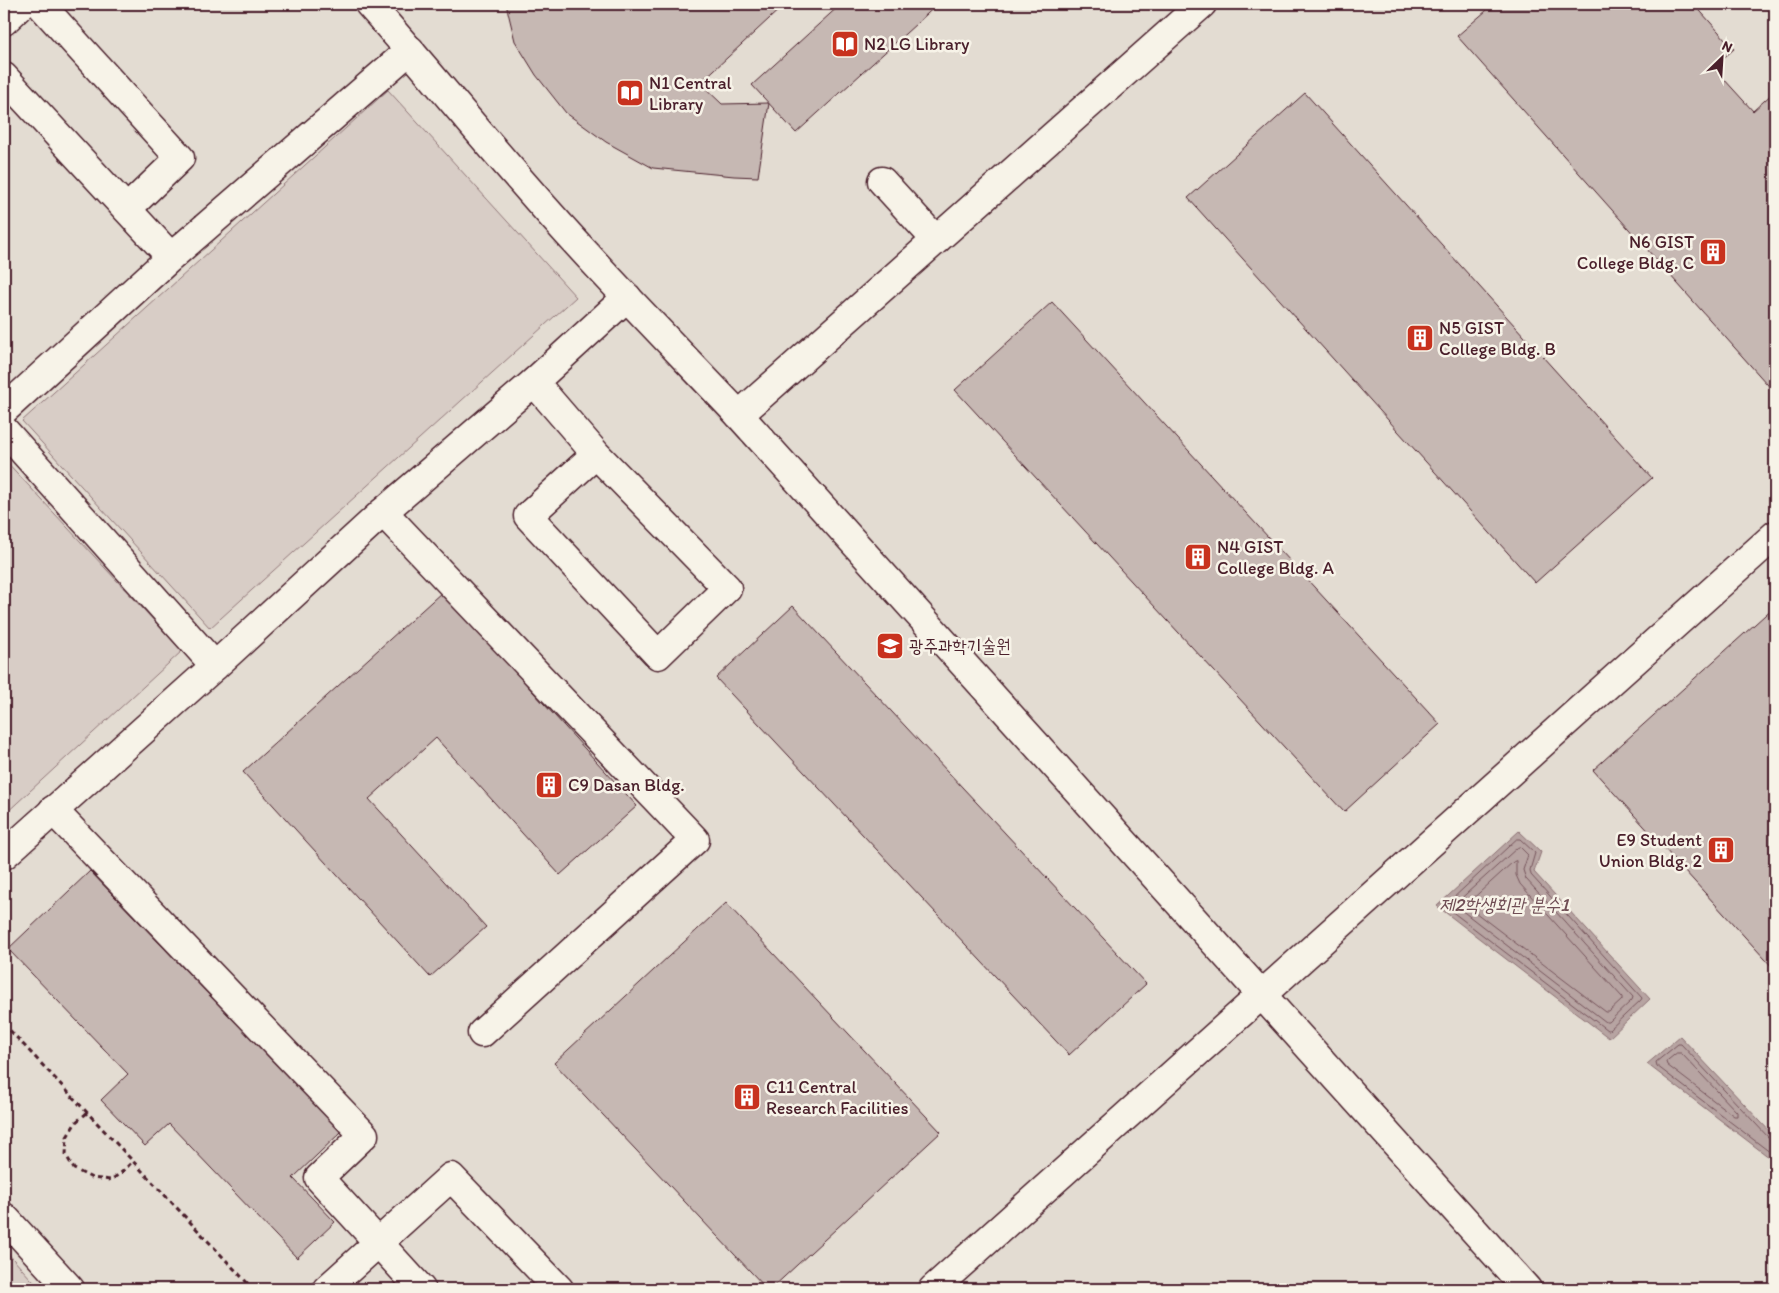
<svg xmlns="http://www.w3.org/2000/svg" width="1779" height="1293" font-family="Itim,'Poor Story',sans-serif">
	<style>
		.built { fill: #e3dcd2 }
		.green { fill: #d8cdc6; stroke: #917678 }
		.water { fill: #b7a4a2; stroke: #8b6f72 }
		.lines { fill: none; stroke-linecap: round; stroke-linejoin: round }
		.shore { stroke: #76545b; stroke-width: 1 }
		.building { fill: #c6b8b3; stroke: #4a1f2b }
		.minor-casing { stroke: #4a1f2b; stroke-width: 31 }
		.path { stroke: #4a1f2b; stroke-width: 3; stroke-dasharray: 5 4; stroke-linecap: butt }
		.minor { stroke: #f7f3e8; stroke-width: 28 }
		.labels { text-anchor: middle; dominant-baseline: central; stroke-width: 5; stroke-linejoin: round; paint-order: stroke }
		.poi-label { font-size: 18px; fill: #4a1f2b; stroke: #f7f3e8; text-anchor: start }
		.water-label { font-size: 19px; font-style: italic; fill: #704e55; stroke: #f7f3e8 }
	</style>
	<rect width="100%" height="100%" fill="#f0ebe0"/>
	<filter id="ink" filterUnits="userSpaceOnUse"><feTurbulence type="fractalNoise" baseFrequency=".02" numOctaves="2"/><feDisplacementMap in="SourceGraphic" scale="10" xChannelSelector="R" yChannelSelector="G"/><feConvolveMatrix kernelMatrix="1 2 1 2 8 2 1 2 1" color-interpolation-filters="sRGB"/></filter>
	<g filter="url(#ink)">
		<rect class="built" x="4" y="4" width="1771" height="1285"/>
		<g class="green">
			<polygon points="388,90 576,297 210,628 22,421"/>
			<polygon points="4,459 182,651 4,815"/>
			<polygon points="4,1249 40,1289 4,1289"/>
		</g>
		<g class="water">
			<polygon points="1519,831 1541,852 1534,872 1650,999 1609,1038 1437,906"/>
			<polygon points="1680,1036 1775,1137 1775,1160 1774,1161 1647,1064"/>
		</g>
		<g class="lines">
			<g class="shore">
				<polygon points="1517,839 1520,839 1535,853 1530,870 1531,875 1642,998 1641,1000 1609,1030 1607,1030 1446,907 1447,904"/>
				<polygon points="1520,847 1528,855 1523,870 1526,879 1633,997 1632,1000 1609,1022 1606,1022 1456,906 1456,903 1517,848"/>
				<polygon points="1516,861 1516,875 1520,884 1622,997 1622,1000 1609,1012 1606,1012 1467,906 1468,903 1513,862"/>
				<polygon points="1677,1053 1681,1053 1737,1112 1737,1116 1734,1116 1667,1065 1666,1062"/>
				<polyline points="1775,1140 1769,1138 1681,1044 1678,1044 1656,1062 1657,1066 1775,1156"/>
			</g>
		</g>
		<g class="building">
			<polygon points="506,4 782,4 783,6 700,83 722,104 769,103 758,177 734,176 653,168 606,142 566,113 536,75 515,41"/>
			<polygon points="841,4 938,4 796,133 752,85"/>
			<polygon points="1494,4 1694,4 1734,49 1713,67 1753,111 1775,91 1775,393 1457,36"/>
			<polygon points="1305,93 1652,478 1535,583 1188,198"/>
			<polygon points="1052,302 1440,724 1344,812 955,390"/>
			<polygon points="442,592 637,806 560,875 436,738 369,799 486,927 430,977 243,772"/>
			<polygon points="793,606 1146,984 1069,1055 716,678"/>
			<polygon points="1775,606 1775,970 1593,770"/>
			<polygon points="90,871 341,1132 293,1178 335,1222 297,1258 169,1124 145,1146 101,1100 128,1074 8,949"/>
			<polygon points="726,903 941,1132 771,1289 767,1289 554,1063"/>
		</g>
		<g class="lines">
			<g class="minor-casing">
				<g id="minor">
					<polyline points="40,4 180,158 127,209"/>
					<path d="M369,4C421,62 470,123 522,182C591,262 666,338 739,415L1527,1289"/>
					<polyline points="4,21 22,4"/>
					<polyline points="4,77 171,257"/>
					<polyline points="882,181 936,240"/>
					<polyline points="534,382 596,454 727,588 658,655 528,516 596,454"/>
					<polyline points="4,410 171,257 410,50"/>
					<polyline points="739,415 1202,4"/>
					<polyline points="4,430 215,666"/>
					<polyline points="383,512 695,840 482,1033"/>
					<polyline points="53,810 364,1135 319,1178 421,1289"/>
					<polyline points="4,855 215,666 383,512 534,382 627,297"/>
					<polyline points="4,1217 70,1289"/>
					<polyline points="327,1289 451,1177 559,1289"/>
					<polyline points="933,1289 1775,535"/>
				</g>
			</g>
			<g class="path">
				<polyline points="4,1024 253,1289"/>
				<polyline points="87,1113 76,1122 67,1137 66,1155 74,1169 92,1178 111,1180 122,1172 133,1161"/>
			</g>
			<use href="#minor" class="minor"/>
		</g>
	</g>
	<defs>
		<g id="library-square" transform="scale(1.4375)"><rect x="-9" y="-9" width="18" height="18" rx="4" fill="#c8321e" stroke="#f7f3e8"/><path d="M-6-4Q-3-5.5-.7-3.5V5Q-3 3-6 4ZM6-4Q3-5.5 .7-3.5V5Q3 3 6 4Z" fill="#fff"/></g>
		<g id="building-square" transform="scale(1.4375)"><rect x="-9" y="-9" width="18" height="18" rx="4" fill="#c8321e" stroke="#f7f3e8"/><path d="M-4-6H4V6H1V3H-1V6H-4ZM-2.5-4.3h1.7v1.8h-1.7ZM.8-4.3h1.7v1.8H.8ZM-2.5-1h1.7V.8h-1.7ZM.8-1h1.7V.8H.8Z" fill="#fff"/></g>
		<g id="university-square" transform="scale(1.4375)"><rect x="-9" y="-9" width="18" height="18" rx="4" fill="#c8321e" stroke="#f7f3e8"/><path d="M0-5L7-2L0 1L-7-2ZM-4 1L0 2.5L4 1V4Q0 6-4 4Z" fill="#fff"/></g>
	</defs>
	<g fill-rule="evenodd">
		<use href="#library-square" x="845" y="44"/>
		<use href="#library-square" x="630" y="93"/>
		<use href="#building-square" x="1713" y="252"/>
		<use href="#building-square" x="1420" y="338"/>
		<use href="#building-square" x="1198" y="557"/>
		<use href="#university-square" x="890" y="646"/>
		<use href="#building-square" x="549" y="785"/>
		<use href="#building-square" x="1721" y="850"/>
		<use href="#building-square" x="747" y="1097"/>
	</g>
	<g class="labels">
		<g class="poi-label">
			<text x="864" y="44">N2 LG Library</text>
			<text x="649" y="83">N1 Central<tspan x="649" dy="21">Library</tspan></text>
			<text x="1694" y="242" text-anchor="end">N6 GIST<tspan x="1694" dy="21">College Bldg. C</tspan></text>
			<text x="1439" y="328">N5 GIST<tspan x="1439" dy="21">College Bldg. B</tspan></text>
			<text x="1217" y="547">N4 GIST<tspan x="1217" dy="21">College Bldg. A</tspan></text>
			<text x="909" y="646">광주과학기술원</text>
			<text x="568" y="785">C9 Dasan Bldg.</text>
			<text x="1702" y="840" text-anchor="end">E9 Student<tspan x="1702" dy="21">Union Bldg. 2</tspan></text>
			<text x="766" y="1087">C11 Central<tspan x="766" dy="21">Research Facilities</tspan></text>
		</g>
		<g class="water-label">
			<text x="1504" y="904">제2학생회관 분수1</text>
		</g>
	</g>
	<rect width="1779" height="1293" fill="none" stroke="#f7f3e8" stroke-width="20"/>
	<rect x="10" y="10" width="1759" height="1273" fill="none" stroke="#4a1f2b" stroke-width="2" filter="url(#ink)"/>
	<g transform="translate(1722 58) rotate(25)" stroke="#f7f3e8" stroke-width="4" paint-order="stroke">
	<path d="M0-4L9 19L0 12L-9 19Z" fill="#4a1f2b"/>
	<text y="-8" font-size="14" font-weight="bold" text-anchor="middle" fill="#4a1f2b">N</text>
	</g>
</svg>
